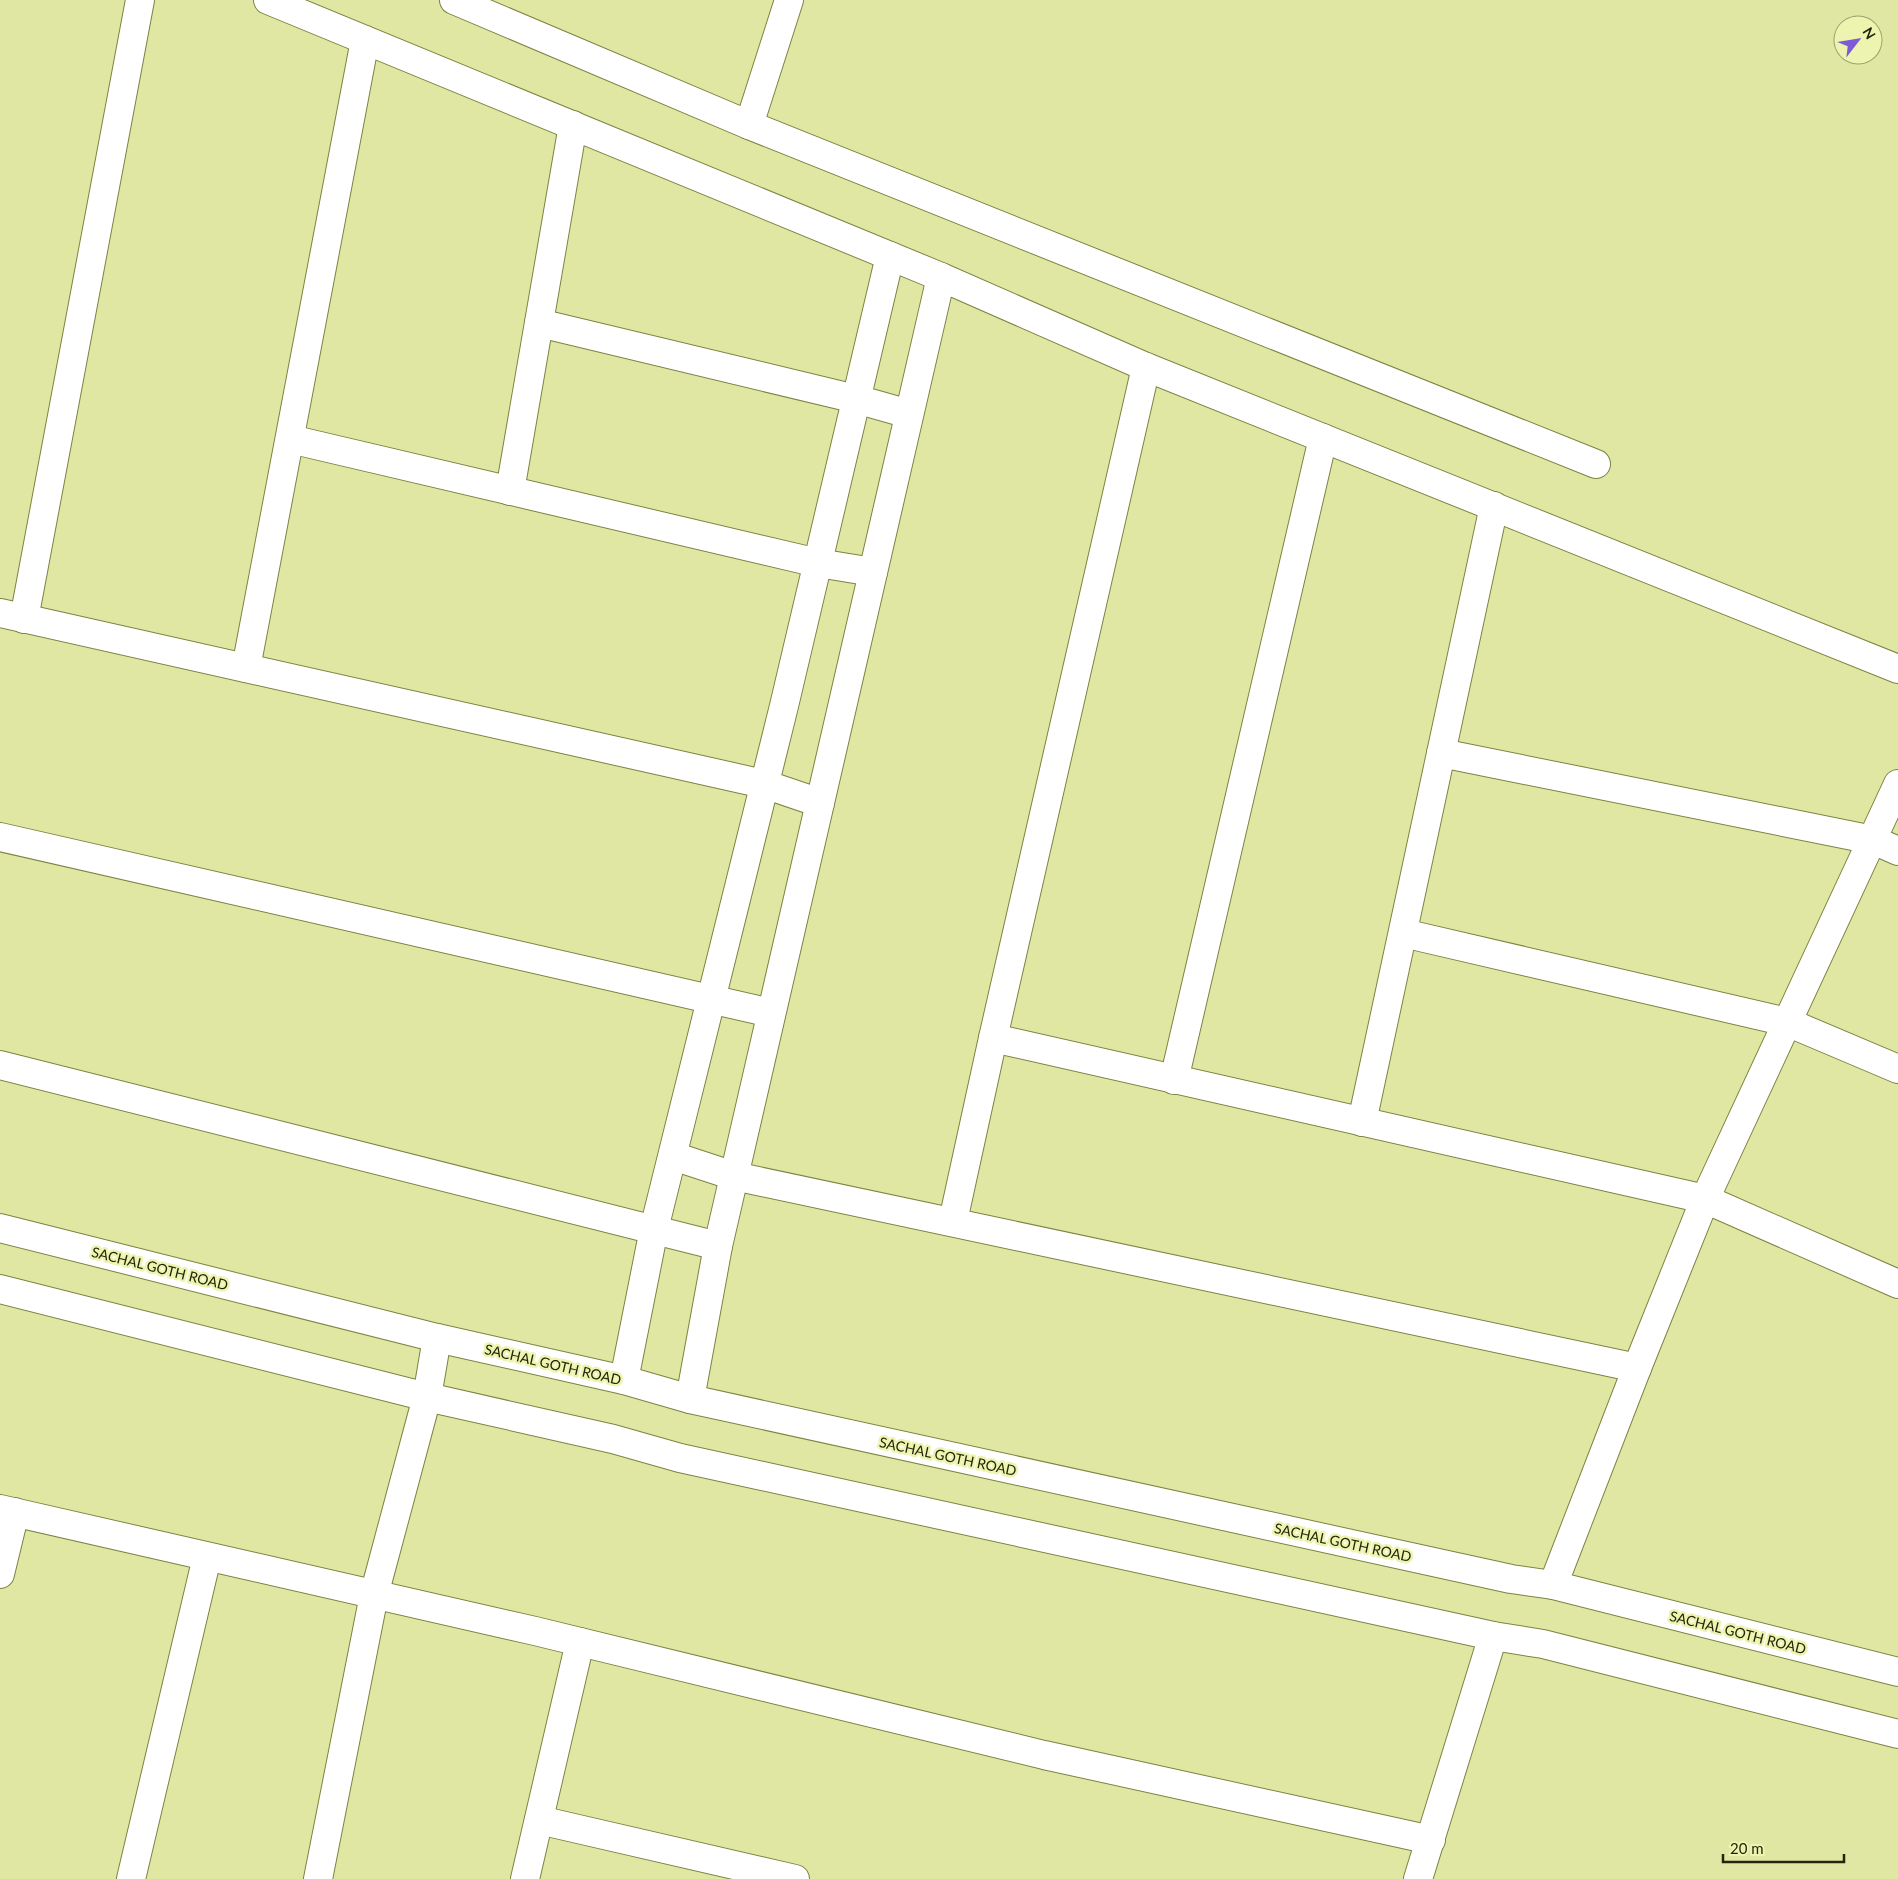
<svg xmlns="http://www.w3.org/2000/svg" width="1898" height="1879" font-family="Lato,sans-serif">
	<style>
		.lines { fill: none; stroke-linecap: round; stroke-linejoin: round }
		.minor-casing { stroke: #7d8342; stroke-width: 30 }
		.minor { stroke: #fff; stroke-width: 28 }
		.labels { text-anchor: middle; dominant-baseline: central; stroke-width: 5; stroke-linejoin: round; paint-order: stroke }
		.street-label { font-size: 14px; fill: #232509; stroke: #edf4b0 }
	</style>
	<rect width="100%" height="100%" fill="#e0e7a3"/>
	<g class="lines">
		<g class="minor-casing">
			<g id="minor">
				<polyline points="268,0 941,277 1146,367 1898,669"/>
				<polyline points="454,0 749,125 789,0"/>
				<polyline points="749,125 1596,464"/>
				<polyline points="539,323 856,399 909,414"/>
				<polyline points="290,439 818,563 873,572"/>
				<polyline points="510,491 573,125"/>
				<polyline points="0,613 764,784 820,803"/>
				<polyline points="24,619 140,0"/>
				<polyline points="246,668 365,40"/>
				<polyline points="1441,753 1873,840 1898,851"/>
				<polyline points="0,837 771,1013"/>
				<polyline points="1403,933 1787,1022 1898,1069"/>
				<polyline points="993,1038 1705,1199 1898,1284"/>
				<polyline points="0,1065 718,1246"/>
				<polyline points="1174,1080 1323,438"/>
				<polyline points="1362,1122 1494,506"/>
				<polyline points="673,1156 734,1176 1637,1368"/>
				<polyline points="953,1221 993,1038 1146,367"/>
				<polyline points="0,1228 437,1338 624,1380 690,1399 1511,1579 1553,1585 1898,1672"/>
				<polyline points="0,1289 427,1397 613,1439 680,1458 1493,1636 1543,1644 1898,1734"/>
				<polyline points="624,1380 654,1229 784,706 890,256"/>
				<polyline points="690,1399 718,1246 941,277"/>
				<polyline points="0,1509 535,1631 1044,1755 1431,1840"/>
				<polyline points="0,1574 15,1512"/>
				<polyline points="1553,1585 1637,1368 1705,1199 1898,784"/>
				<polyline points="539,1820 795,1879"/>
				<polyline points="131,1879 207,1557"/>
				<polyline points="318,1879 374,1595 427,1397 437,1338"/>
				<polyline points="525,1879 580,1642"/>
				<polyline points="1418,1879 1493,1636"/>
			</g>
		</g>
		<use href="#minor" class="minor"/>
	</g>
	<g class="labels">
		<g class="street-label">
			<text transform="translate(160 1268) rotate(14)">SACHAL GOTH ROAD</text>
			<text transform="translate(553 1364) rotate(13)">SACHAL GOTH ROAD</text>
			<text transform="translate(948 1456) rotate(12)">SACHAL GOTH ROAD</text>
			<text transform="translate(1343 1542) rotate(12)">SACHAL GOTH ROAD</text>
			<text transform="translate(1738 1632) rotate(14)">SACHAL GOTH ROAD</text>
		</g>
	</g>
	<g transform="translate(1858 40) rotate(59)"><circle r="24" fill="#edf4b0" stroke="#9ca16d"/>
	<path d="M0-4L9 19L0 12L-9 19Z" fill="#7e5bd5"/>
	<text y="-8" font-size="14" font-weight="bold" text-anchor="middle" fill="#232509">N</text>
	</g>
	<path d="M1723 1854v8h121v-8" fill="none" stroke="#232509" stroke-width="2.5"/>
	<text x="1730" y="1854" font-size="15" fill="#232509" stroke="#edf4b0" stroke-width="4" paint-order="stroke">20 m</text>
</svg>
